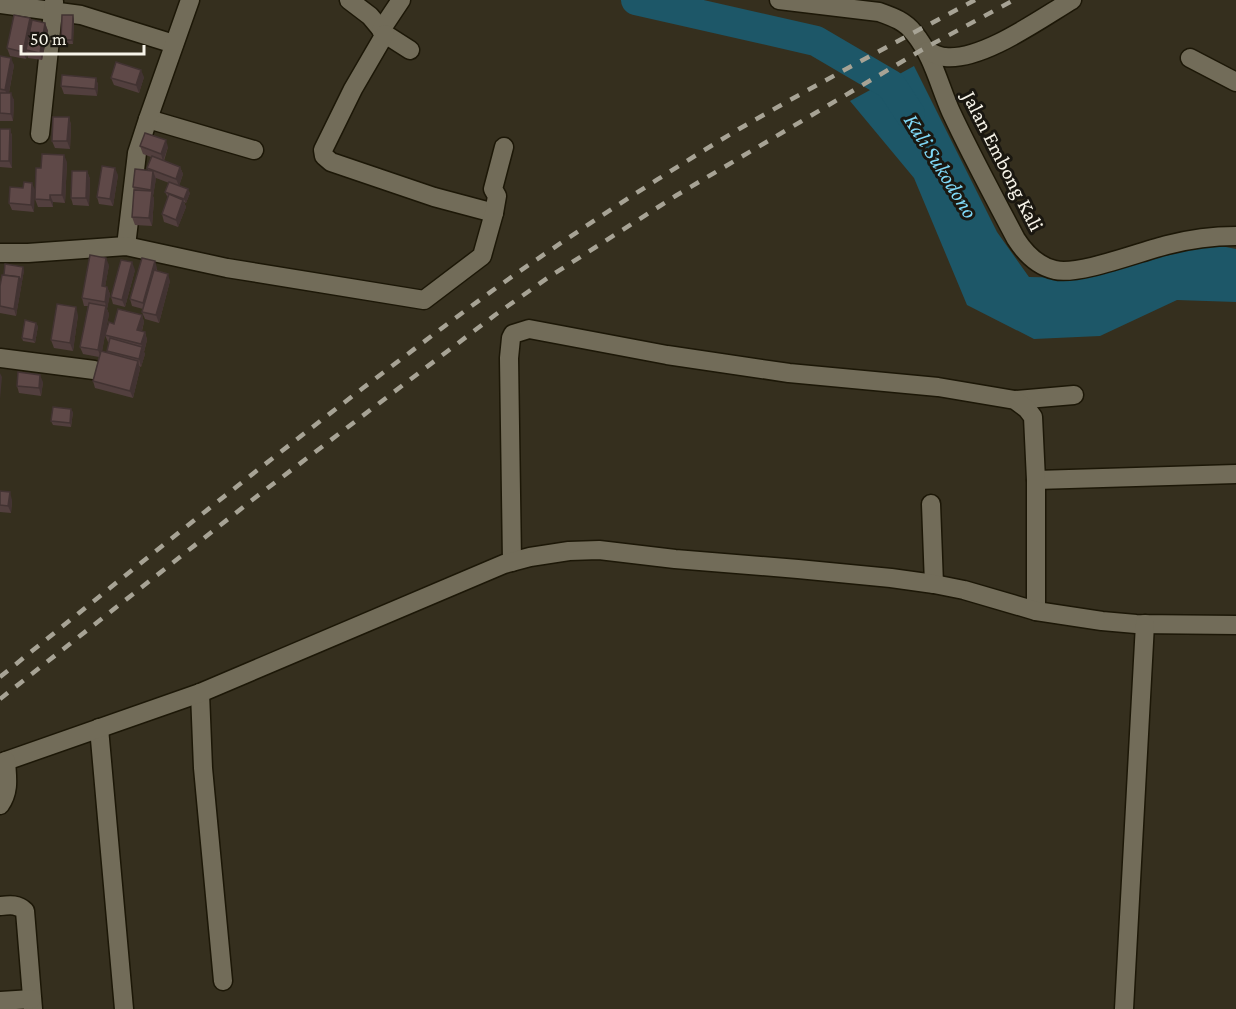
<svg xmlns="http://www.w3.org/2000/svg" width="1236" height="1009" font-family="'Crimson Pro',serif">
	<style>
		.water { fill: #1d5768 }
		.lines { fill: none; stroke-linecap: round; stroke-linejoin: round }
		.river { stroke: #1d5768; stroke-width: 30 }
		.minor-casing { stroke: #1c1707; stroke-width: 21 }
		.minor { stroke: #726c59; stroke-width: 18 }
		.rail { stroke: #a7a395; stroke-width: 4.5; stroke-dasharray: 10 10; stroke-linecap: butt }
		.wall { fill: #523f3e; fill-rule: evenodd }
		.shaded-wall { fill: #423332 }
		.building { fill: #5f4948; stroke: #423332; stroke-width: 1.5 }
		.labels { text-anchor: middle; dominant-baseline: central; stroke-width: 6; stroke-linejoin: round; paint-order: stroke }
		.street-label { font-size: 21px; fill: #f7f4e9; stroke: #1a1710 }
		.water-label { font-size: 22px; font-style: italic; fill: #7fd8f6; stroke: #1a1710 }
	</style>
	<rect width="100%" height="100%" fill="#352f1e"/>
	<polygon class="water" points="914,66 997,232 1029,277 1078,278 1196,241 1236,249 1236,302 1177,300 1100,336 1034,339 967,305 914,178 850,101"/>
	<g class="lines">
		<polyline class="river" points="636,0 816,41 891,85 910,114"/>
		<g class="minor-casing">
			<g id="minor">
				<polyline points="349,0 370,16 385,34 410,50"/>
				<path d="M779,0L879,12C893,17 905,21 914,33C933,56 939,85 951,112C971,155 994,197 1016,239C1025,253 1037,266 1055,270C1078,276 1142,251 1167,245C1190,239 1213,236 1236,236"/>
				<polyline points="0,4 81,15 174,44"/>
				<polyline points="381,30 401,0"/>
				<polyline points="385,34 353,89 323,150 324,156 331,162 434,197 494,213"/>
				<path d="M927,51C933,53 939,57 945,57C982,61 1040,19 1072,0"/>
				<polyline points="1190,58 1236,82"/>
				<polyline points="148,119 254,150"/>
				<polyline points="40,134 54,2"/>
				<polyline points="126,246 137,153 148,119 190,0"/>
				<polyline points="0,253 28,253 126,246 227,268 424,300 482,256 494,213 497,196 493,189 504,147"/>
				<polyline points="0,358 94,370"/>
				<polyline points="1015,400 1074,395"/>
				<polyline points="1036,480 1236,474"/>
				<polyline points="931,504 934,584"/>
				<polyline points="512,562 509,358 511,338 513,334 529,329 667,355 789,373 938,387 1015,400 1027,409 1033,417 1036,480 1036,611"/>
				<polyline points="200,693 203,768 223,981"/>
				<polyline points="99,728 124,1009"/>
				<polyline points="0,763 200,693 504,564 530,557 569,551 599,550 675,559 798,569 891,578 934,584 964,590 1036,611 1102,621 1136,624 1236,625"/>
				<path d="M0,805C10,791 7,777 6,761"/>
				<path d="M0,906C10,905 18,904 25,911L33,1009"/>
				<polyline points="0,1001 32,999"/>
				<polyline points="1124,1009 1145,624"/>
			</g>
		</g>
		<use href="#minor" class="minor"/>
		<g class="rail">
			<path d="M0,677C127,574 254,471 384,372C433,335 482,297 533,262C600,216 669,171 739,129C817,84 896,42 975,0"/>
			<polyline points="0,699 256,497 495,315 549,277 677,195 925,48 1014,0"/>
		</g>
	</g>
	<g class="wall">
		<polygon points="30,18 31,22 45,23 48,31 42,60 28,58 27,54 26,59 10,56 7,48"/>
		<polygon points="74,19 73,44 63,44 61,40"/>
		<polygon points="0,56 14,65 9,93 14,100 13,121 0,121"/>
		<polygon points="144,77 139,93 114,85 111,78"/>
		<polygon points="96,78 98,85 97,96 64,94 61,86"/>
		<polygon points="69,117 71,125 70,149 55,148 52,141"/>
		<polygon points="0,129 10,129 12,136 12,168 0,167"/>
		<polygon points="140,146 168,147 164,161 180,167 183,174 179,186 190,193 186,203 184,202 186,207 178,227 164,222 162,214 168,197 167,196 165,192 169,183 156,178 153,196 154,199 152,226 135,225 132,217 134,191 133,187 148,170 147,168 151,157 143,154"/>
		<polygon points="67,162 65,203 53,202 53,207 38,207 35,199 41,168"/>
		<polygon points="87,171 90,179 89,206 73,205 71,198"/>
		<polygon points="118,175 113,206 99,204 97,197"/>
		<polygon points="24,182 34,212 12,210 9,203 23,188"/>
		<path d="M109,265L105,287H107L110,294L107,309L109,314L105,335L114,324L142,315L144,322L142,331L145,332L147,340L144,352L145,354L141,367L139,366L140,369L133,398L95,388L93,381L99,357L83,354L80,347L88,306H84L82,298ZM105,335L108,342H109L107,351L108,353L102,351Z"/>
		<polygon points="157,268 157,271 170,281 159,323 145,319 142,312 143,309 132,306 130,299"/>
		<polygon points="24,270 16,316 0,313 0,286 4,275"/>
		<polygon points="135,270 125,307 113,304 111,297"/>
		<polygon points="78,315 73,351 54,348 51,340"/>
		<polygon points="38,326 35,343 23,341 22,338"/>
		<polygon points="43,382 41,396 19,393 17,386"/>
		<polygon points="73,412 71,427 53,425 51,421"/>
		<polygon points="0,491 12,500 11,513 0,512"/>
	</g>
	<g class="shaded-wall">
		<polygon points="73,15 74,19 73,44 72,40"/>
		<polygon points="30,18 33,26 26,50 27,54 26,59 23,52"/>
		<polygon points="45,23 48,31 42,60 40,53"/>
		<polygon points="11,58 14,65 8,97 5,90"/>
		<polygon points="141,70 144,77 139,93 136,85"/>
		<polygon points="96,78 98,85 97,96 95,89"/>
		<polygon points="11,93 14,100 13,121 11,114"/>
		<polygon points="69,117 71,125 70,149 67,141"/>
		<polygon points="10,129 12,136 12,168 9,161"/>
		<polygon points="166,140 168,147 163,161 161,154"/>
		<polygon points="64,155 67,162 65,203 62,195"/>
		<polygon points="180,167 183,174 179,186 176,179"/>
		<polygon points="115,168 118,175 113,206 110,199"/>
		<polygon points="87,171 90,179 89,206 86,198"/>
		<polygon points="153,171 156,179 153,196 154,199 152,226 149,218 152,192 151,190"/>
		<polygon points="32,183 35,190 34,212 31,205"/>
		<polygon points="188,189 190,193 186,203 184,199"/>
		<polygon points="50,195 53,202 53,207 50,200"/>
		<polygon points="183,200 186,207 178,227 176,220"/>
		<polygon points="106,258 109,265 104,293 102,286"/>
		<polygon points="155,261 157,268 145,310 143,303"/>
		<polygon points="132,262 135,270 125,307 122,300"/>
		<polygon points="23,267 24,270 16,316 14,309 19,277"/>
		<polygon points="168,274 170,281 159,323 156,315"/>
		<polygon points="107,287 110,294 107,309 109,314 101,357 98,350 106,307 105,302"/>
		<polygon points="76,307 78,315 73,351 70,343"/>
		<polygon points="142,315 144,322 140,337 137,330"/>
		<polygon points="36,323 38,326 35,343 33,340"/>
		<polygon points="145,332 147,340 144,352 141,344"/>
		<polygon points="142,347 145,354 141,367 139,359"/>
		<polygon points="138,361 140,369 133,398 130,391"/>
		<polygon points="0,373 2,377 0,399"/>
		<polygon points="40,375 43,382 41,396 39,388"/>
		<polygon points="71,409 73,412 71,427 70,423"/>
		<polygon points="10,492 12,500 11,513 8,506"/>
	</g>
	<g class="building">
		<polygon points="14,15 30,18 23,52 7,48"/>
		<polygon points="62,15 73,15 72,40 61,40"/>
		<polygon points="32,20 45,23 40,53 26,50"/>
		<polygon points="0,56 11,58 5,90 0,89"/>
		<polygon points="116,62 141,70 136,85 111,78"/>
		<polygon points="62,75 96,78 95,89 61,86"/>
		<polygon points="0,93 11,93 11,114 0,113"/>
		<polygon points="53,117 69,117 67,141 52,141"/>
		<polygon points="0,129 10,129 9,161 0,161"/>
		<polygon points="145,133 166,140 161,154 140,146"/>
		<polygon points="42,154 64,155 62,195 50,195 50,200 35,199 36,168 41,168"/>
		<polygon points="152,156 180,167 176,179 147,168"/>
		<polygon points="102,166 115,168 110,199 97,197"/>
		<polygon points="135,169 153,171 151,190 133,187"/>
		<polygon points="72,171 87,171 86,198 71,198"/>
		<polygon points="24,182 32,183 31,205 9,203 10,187 23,188"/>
		<polygon points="169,182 188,189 184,199 165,192"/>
		<polygon points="134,190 152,191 149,218 132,217"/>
		<polygon points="169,194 183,200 176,220 162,214"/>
		<polygon points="90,255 106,258 102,286 107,287 105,302 82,298"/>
		<polygon points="142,258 155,261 143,303 130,299"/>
		<polygon points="121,260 132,262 122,300 111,297"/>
		<polygon points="5,264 23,267 21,281 19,277 4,275"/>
		<polygon points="154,270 168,274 156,315 142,312"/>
		<polygon points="2,275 19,277 14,309 0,306 0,286"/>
		<polygon points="89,303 106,306 98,350 80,347"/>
		<polygon points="57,304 76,307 70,343 51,340"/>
		<polygon points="118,309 142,315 137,330 145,332 141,344 105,335 109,322 114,324"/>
		<polygon points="25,320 36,323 33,340 22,338"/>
		<polygon points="110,338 142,347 139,359 107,351"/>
		<polygon points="101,351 138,361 130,391 93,381"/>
		<polygon points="18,372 40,375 39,388 17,386"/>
		<polygon points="53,407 71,409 70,423 51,421"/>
		<polygon points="0,491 10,492 8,506 0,505"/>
	</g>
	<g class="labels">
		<g class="street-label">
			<text transform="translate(1003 161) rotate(63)">Jalan Embong Kali</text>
		</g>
		<g class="water-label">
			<text transform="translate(941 166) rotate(58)">Kali Sukodono</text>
		</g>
	</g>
	<path d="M21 45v9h123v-9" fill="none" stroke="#f7f4e9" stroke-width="3"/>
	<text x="30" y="45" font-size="18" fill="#f7f4e9" stroke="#1a1710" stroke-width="4.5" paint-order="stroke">50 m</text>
</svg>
